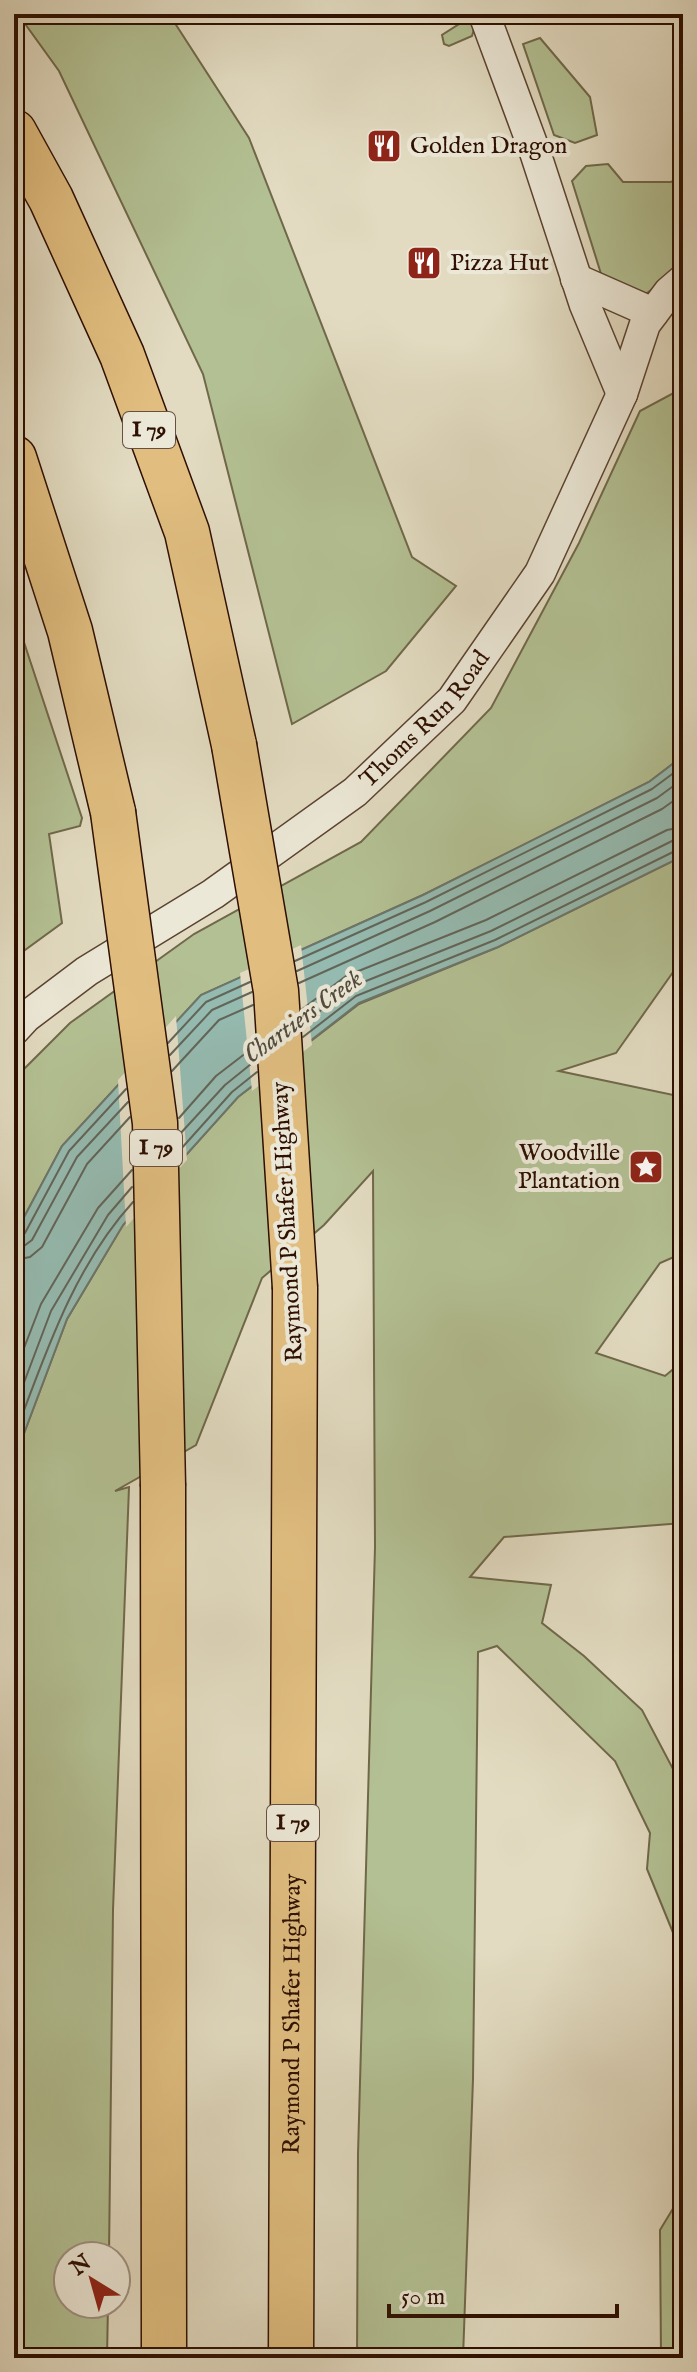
<svg xmlns="http://www.w3.org/2000/svg" width="697" height="2372" font-family="'IM FELL English',serif">
	<style>
		.green { fill: #b3c093; stroke: #70684a; stroke-width: 2 }
		.water { fill: #95bbb1; stroke: #6c766b; stroke-width: 2 }
		.pier { fill: #e2dbc1 }
		.lines { fill: none; stroke-linecap: round; stroke-linejoin: round }
		.shore { stroke: #626559; stroke-width: 2 }
		.minor-casing { stroke: #5b4231; stroke-width: 33 }
		.highway-casing { stroke: #2e0f01; stroke-width: 47 }
		.minor { stroke: #ece8d7; stroke-width: 30 }
		.highway { stroke: #e1be80; stroke-width: 44 }
		.highway-bridge-casing { stroke: #2e0f01; stroke-width: 47; stroke-linecap: butt }
		.highway-bridge { stroke: #e1be80; stroke-width: 44 }
		.labels { text-anchor: middle; dominant-baseline: central; stroke-width: 8; stroke-linejoin: round; paint-order: stroke }
		.shield { fill: #ece8d7; stroke: #675041; stroke-width: 2 }
		.shield-label { font-size: 22px; font-weight: bold; fill: #2e0f01 }
		.poi-label { font-size: 24px; fill: #2e0f01; stroke: #ece8d7; text-anchor: start }
		.street-label { font-size: 24px; fill: #2e0f01; stroke: #ece8d7 }
		.water-label { font-size: 26px; font-style: italic; fill: #524b3f; stroke: #ece8d7 }
	</style>
	<rect width="100%" height="100%" fill="#e2dbc1"/>
	<filter id="stains"><feTurbulence type="fractalNoise" baseFrequency=".0025" numOctaves="4"/><feColorMatrix values="0 0 0 0 .2 0 0 0 0 .09 0 0 0 0 .02 0 0 0 .5 -.17"/></filter>
	<radialGradient id="worn" r=".72"><stop offset=".6" stop-color="#630" stop-opacity="0"/><stop offset="1" stop-color="#630" stop-opacity=".3"/></radialGradient>
	<g class="green">
		<polygon points="18,14 169,14 249,138 412,557 456,586 386,671 292,724 203,374 59,71"/>
		<polygon points="456,14 473,14 476,22 472,36 449,46 444,44 442,35 459,24"/>
		<polygon points="540,38 590,97 597,135 575,143 554,135 523,44"/>
		<polygon points="608,164 623,182 671,182 683,176 683,268 644,295 602,277 572,181 586,166"/>
		<polygon points="683,388 683,756 649,782 423,895 201,995 62,1146 14,1236 14,1079 70,1023 194,934 361,842 491,708 579,543 640,411"/>
		<polygon points="14,612 82,818 80,826 49,834 62,923 14,958"/>
		<polygon points="683,856 683,958 616,1053 559,1071 683,1097 683,1253 660,1263 596,1353 665,1376 683,1361 683,1523 504,1537 470,1577 551,1585 542,1623 584,1656 642,1710 683,1788 683,1957 647,1869 650,1833 615,1761 497,1646 478,1652 473,2079 463,2358 357,2358 358,2154 375,1547 373,1171 324,1225 262,1278 196,1445 115,1491 129,1487 113,1910 109,2256 68,2256 68,2304 108,2304 107,2358 14,2358 14,1460 67,1319 123,1225 238,1097 359,1004 498,947"/>
		<polygon points="683,2192 683,2358 661,2358 660,2230"/>
	</g>
	<polygon class="water" points="683,756 683,856 498,947 359,1003 238,1097 123,1225 67,1319 14,1460 14,1236 62,1146 201,995 423,895 649,782"/>
	<g class="pier">
		<polygon points="301,945 312,1045 252,1091 240,973"/>
		<polygon points="176,1016 187,1160 126,1227 118,1080"/>
	</g>
	<g class="lines">
		<g class="shore">
			<polyline points="295,961 426,902 652,789 683,766"/>
			<polyline points="297,971 430,911 657,798 683,779"/>
			<polyline points="299,983 435,922 662,809 683,794"/>
			<polyline points="301,1010 346,976 486,920 667,830 683,827"/>
			<polyline points="302,1025 351,987 491,931 672,841 683,839"/>
			<polyline points="303,1037 356,996 495,940 677,850 683,849"/>
			<polyline points="168,1043 206,1002 250,982"/>
			<polyline points="170,1055 212,1010 252,992"/>
			<polyline points="172,1071 219,1020 253,1005"/>
			<polyline points="179,1118 216,1076 255,1046"/>
			<polyline points="179,1135 225,1085 256,1060"/>
			<polyline points="180,1150 232,1092 257,1072"/>
			<polyline points="14,1238 25,1233 69,1151 126,1089"/>
			<polyline points="14,1248 24,1246 32,1240 77,1157 128,1102"/>
			<polyline points="14,1260 30,1257 42,1247 87,1164 130,1117"/>
			<polyline points="14,1374 41,1304 98,1208 132,1170"/>
			<polyline points="14,1409 51,1311 108,1215 132,1187"/>
			<path d="M14,1437C45,1355 73,1268 133,1202"/>
		</g>
		<g class="minor-casing">
			<g id="minor">
				<polyline points="484,14 535,152 585,305 622,394"/>
				<polyline points="576,279 653,313"/>
				<path id="s1" d="M14,1030L26,1017L87,971L213,894L355,792L452,700L540,573L622,394L645,324L669,292L683,280"/>
			</g>
		</g>
		<g class="highway-casing">
			<g id="highway">
				<polyline points="14,132 51,199 122,355 187,532 234,745"/>
				<polyline points="14,458 70,631 113,812"/>
				<polyline points="163,1486 164,2358"/>
				<path id="s2" d="M291,2358L295,1288"/>
			</g>
		</g>
		<use href="#minor" class="minor"/>
		<use href="#highway" class="highway"/>
		<g class="highway-bridge-casing">
			<g id="highway-bridge">
				<polyline points="234,745 276,991 295,1288"/>
				<polyline points="113,812 155,1123 163,1486"/>
			</g>
		</g>
		<use href="#highway-bridge" class="highway-bridge"/>
	</g>
	<defs>
		<g id="restaurant-square" transform="scale(1.8)"><rect x="-9" y="-9" width="18" height="18" rx="4" fill="#8f2418" stroke="#ece8d7"/><path d="M-5-6h1v4h1v-4h1v4h1v-4h1v5L-1.5 .5V6h-2V.5L-5-1ZM5-6V6H3V1.5H1.5Q1.5-4 5-6Z" fill="#fff"/></g>
		<g id="sight-square" transform="scale(1.8)"><rect x="-9" y="-9" width="18" height="18" rx="4" fill="#8f2418" stroke="#ece8d7"/><path d="M0-6L1.8-2.2L6-1.7L2.9 1.2L3.7 5.4L0 3.3L-3.7 5.4L-2.9 1.2L-6-1.7L-1.8-2.2Z" fill="#fff"/></g>
	</defs>
	<g fill-rule="evenodd">
		<use href="#restaurant-square" x="384" y="146"/>
		<use href="#restaurant-square" x="424" y="263"/>
		<use href="#sight-square" x="646" y="1167"/>
	</g>
	<g class="labels">
		<g class="shield">
			<rect x="123" y="412" width="52" height="36" rx="6"/>
			<rect x="130" y="1130" width="52" height="36" rx="6"/>
			<rect x="267" y="1805" width="52" height="36" rx="6"/>
		</g>
		<g class="shield-label">
			<text x="149" y="430">I 79</text>
			<text x="156" y="1148">I 79</text>
			<text x="293" y="1823">I 79</text>
		</g>
		<g class="poi-label">
			<text x="410" y="146">Golden Dragon</text>
			<text x="450" y="263">Pizza Hut</text>
			<text x="620" y="1153" text-anchor="end">Woodville<tspan x="620" dy="28">Plantation</tspan></text>
		</g>
		<g class="street-label">
			<text stroke="none"><textPath href="#s1" startOffset="518">Thoms Run Road</textPath></text>
			<text transform="translate(288 1222) rotate(-93)">Raymond P Shafer Highway</text>
			<text stroke="none"><textPath href="#s2" startOffset="344">Raymond P Shafer Highway</textPath></text>
		</g>
		<g class="water-label">
			<text transform="translate(303 1017) rotate(-36)">Chartiers Creek</text>
		</g>
	</g>
	<rect width="697" height="2372" fill="none" stroke="#e2dbc1" stroke-width="48"/>
	<rect x="16" y="16" width="665" height="2340" fill="none" stroke="#2e0f01" stroke-width="4"/>
	<rect x="24" y="24" width="649" height="2324" fill="none" stroke="#2e0f01" stroke-width="2"/>
	<g transform="translate(92 2280) rotate(323)"><circle r="38" fill="#ece8d7" stroke="#a09181" stroke-width="2"/>
	<path d="M0-6L14 30L0 20L-14 30Z" fill="#8f2418"/>
	<text y="-12" font-size="22" font-weight="bold" text-anchor="middle" fill="#2e0f01">N</text>
	</g>
	<path d="M389 2304v12h228v-12" fill="none" stroke="#2e0f01" stroke-width="4"/>
	<text x="401" y="2304" font-size="24" fill="#2e0f01" stroke="#ece8d7" stroke-width="6" paint-order="stroke">50 m</text>
	<rect width="100%" height="100%" filter="url(#stains)"/>
	<rect width="100%" height="100%" fill="url(#worn)"/>
</svg>
